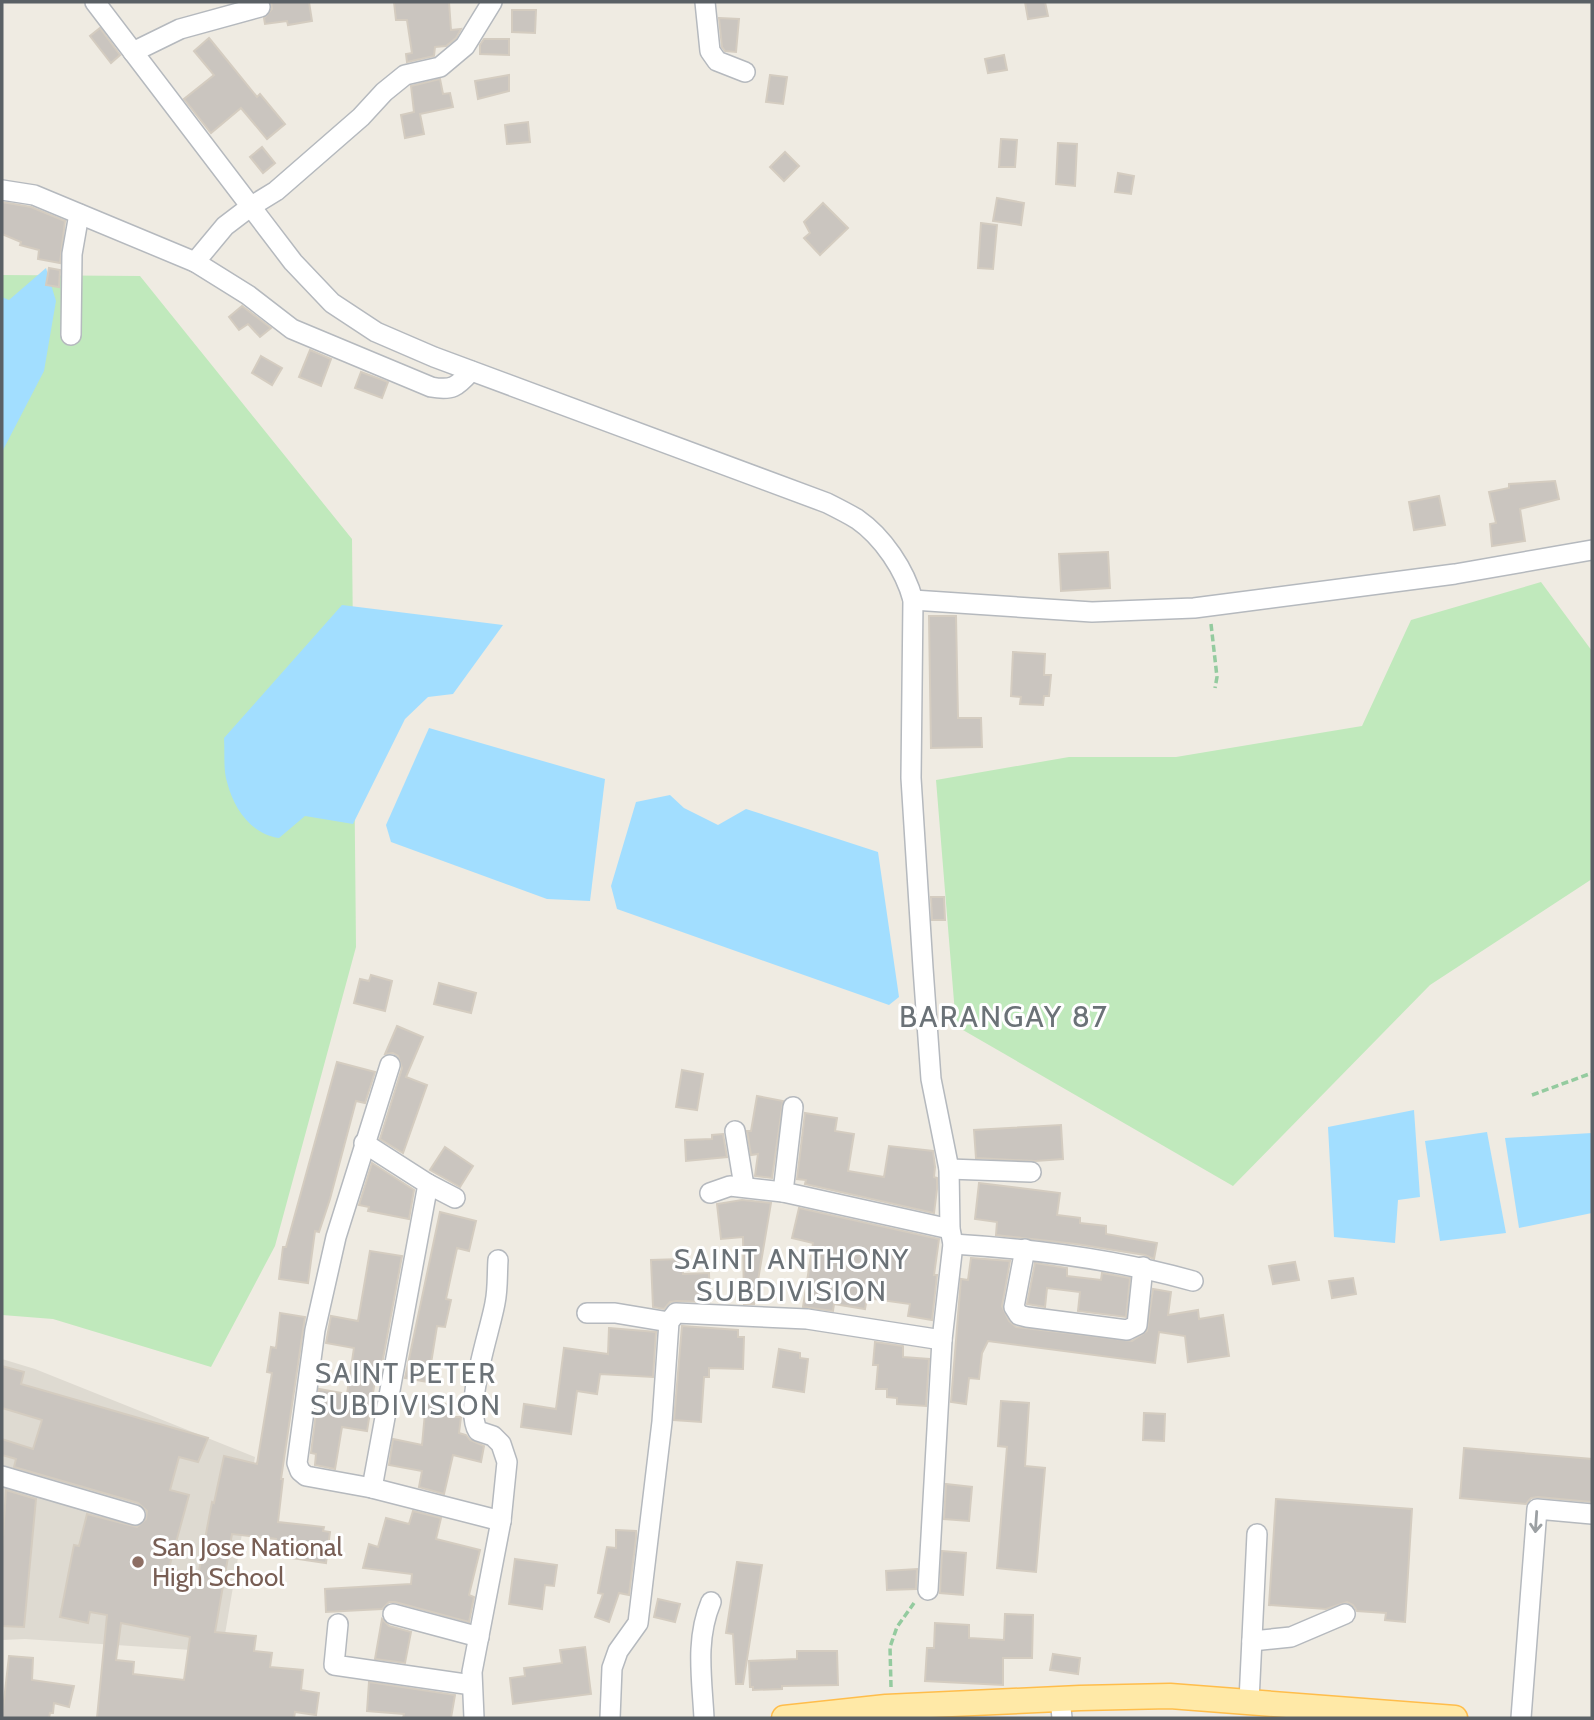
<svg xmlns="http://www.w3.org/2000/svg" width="1594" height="1720" font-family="Cabin,sans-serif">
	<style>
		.education { fill: #dedad1 }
		.green { fill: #c0e9bc }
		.water { fill: #a2deff }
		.building { fill: #cac5bf; stroke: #d4ccc0; stroke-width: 2; fill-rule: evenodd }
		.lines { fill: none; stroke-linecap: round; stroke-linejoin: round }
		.minor-casing { stroke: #b5b9be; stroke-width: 22 }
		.major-casing { stroke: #ffbd4b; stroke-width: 27 }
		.path { stroke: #94cb9f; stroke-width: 3.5; stroke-dasharray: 7 3.5; stroke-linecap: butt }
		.minor { stroke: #fff; stroke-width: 19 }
		.major { stroke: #ffe9a7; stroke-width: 24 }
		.oneway { stroke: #9ca0a3 }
		.education-dot { fill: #8d6e63; stroke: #fff; stroke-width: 2.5 }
		.labels { text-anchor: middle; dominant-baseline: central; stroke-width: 6; stroke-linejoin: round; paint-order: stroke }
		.education-label { font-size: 26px; fill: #785e54; stroke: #fff; text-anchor: start }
		.neighbourhood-label { font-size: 28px; letter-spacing: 2px; fill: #6b7277; stroke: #fff }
		.quarter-label { font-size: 30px; letter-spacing: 2px; fill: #6b7277; stroke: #fff }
	</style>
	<rect width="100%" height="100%" fill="#efebe2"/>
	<polygon class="education" points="2,1359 35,1369 255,1457 222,1652 25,1639 2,1640"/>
	<g class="green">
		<polygon points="2,275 140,276 352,539 356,947 275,1246 211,1367 53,1319 2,1315"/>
		<polygon points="1541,582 1592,651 1592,879 1430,985 1233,1186 956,1026 936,780 1069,757 1176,757 1362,726 1411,620"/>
	</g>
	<g class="water">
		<polygon points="46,268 56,301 44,371 2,452 2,297 9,300"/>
		<path d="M342,605L503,625L453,694L428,697L405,719L353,824L305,816L279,838C251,834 234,809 227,782C223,769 225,752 224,738Z"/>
		<polygon points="429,728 605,779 590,901 547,899 391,842 386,825"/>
		<polygon points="670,795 684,808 718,825 746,809 878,852 899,997 889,1005 617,909 611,886 636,802"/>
		<polygon points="1414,1110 1420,1197 1398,1200 1395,1243 1334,1237 1328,1127"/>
		<polygon points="1487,1132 1506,1233 1440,1241 1425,1141"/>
		<polygon points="1592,1133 1592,1213 1519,1228 1505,1138"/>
	</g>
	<g class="building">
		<polygon points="271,2 309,2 312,21 288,25 287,21 265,24 264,18 272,9"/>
		<polygon points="394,2 449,2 451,30 461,29 456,38 446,46 435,47 434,56 407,62 406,54 412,53 407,20 396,20"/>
		<polygon points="1025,2 1045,2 1048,16 1028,19"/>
		<polygon points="512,10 536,10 535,33 512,32"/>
		<polygon points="719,18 739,19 736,52 725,51 722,47"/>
		<polygon points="100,28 120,55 111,63 90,36"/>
		<polygon points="209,38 257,97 260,94 285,124 267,139 241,108 211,133 184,99 214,75 194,51"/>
		<polygon points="484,39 509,39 509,55 480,54 480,45"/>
		<polygon points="1004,55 1007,70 988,73 985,59"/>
		<polygon points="509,75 509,91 478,99 475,81"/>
		<polygon points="770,75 787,77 783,104 766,102"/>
		<polygon points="440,79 443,94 450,93 453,107 420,114 424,134 405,138 401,115 414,112 411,86"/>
		<polygon points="528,122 530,142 507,144 505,125"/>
		<polygon points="1001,139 1017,140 1015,167 999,167"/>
		<polygon points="1058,143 1077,144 1075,186 1056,184"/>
		<polygon points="262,147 275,163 263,173 250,157"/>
		<polygon points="785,152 799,166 784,181 770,167"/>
		<polygon points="1118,173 1134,176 1131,194 1115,192"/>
		<polygon points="997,198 1024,203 1021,225 993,221"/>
		<polygon points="2,202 31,207 65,221 60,263 38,259 39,250 20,245 21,242 2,234"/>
		<polygon points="823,203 848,228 820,255 804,238 810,233 804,222"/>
		<polygon points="981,223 997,225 993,269 978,268"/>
		<polygon points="49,268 60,270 59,287 46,285"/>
		<polygon points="242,306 271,328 260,337 248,324 239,330 229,317"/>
		<polygon points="310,350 331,359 321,386 299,377"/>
		<polygon points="261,356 282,368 272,385 252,373"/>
		<polygon points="361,372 388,382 382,398 355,388"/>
		<polygon points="1555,481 1559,499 1520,509 1525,541 1492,546 1490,524 1496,523 1489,492 1509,488 1509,484"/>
		<polygon points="1439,496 1445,525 1414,530 1409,502"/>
		<polygon points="1108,552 1110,588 1061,591 1059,554"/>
		<polygon points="929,616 956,616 958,718 981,718 982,747 931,748"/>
		<polygon points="1013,652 1045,654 1044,675 1051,675 1049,696 1044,696 1043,705 1020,704 1021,697 1011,696"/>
		<polygon points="931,897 944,897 945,920 932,920"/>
		<polygon points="371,975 392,981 385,1011 354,1003 360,979 369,981"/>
		<polygon points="439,983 476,993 471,1013 434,1004"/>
		<polygon points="397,1026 423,1037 406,1077 427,1085 403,1153 380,1139 402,1068 398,1056 393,1053 385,1054"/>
		<polygon points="337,1062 375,1072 365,1103 356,1101 330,1199 319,1232 315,1231 308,1283 279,1279 283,1247 286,1247"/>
		<polygon points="682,1070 703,1074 697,1110 676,1107"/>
		<polygon points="757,1096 783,1101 772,1178 755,1176 758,1154 751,1155 747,1131 751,1131"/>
		<polygon points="805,1113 837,1118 835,1131 854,1134 848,1171 884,1177 889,1146 933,1151 935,1167 934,1177 937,1178 937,1189 934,1213 805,1184 806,1180 797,1179"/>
		<polygon points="1061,1125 1063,1159 1035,1161 976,1158 974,1130"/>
		<polygon points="723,1134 727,1157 686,1161 685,1140 712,1139 712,1135"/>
		<polygon points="445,1147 473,1166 460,1187 430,1170"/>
		<polygon points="372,1163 414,1190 409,1219 368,1211 369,1207 359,1205"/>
		<polygon points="979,1183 1060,1193 1057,1215 1080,1218 1080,1223 1106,1226 1106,1234 1157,1243 1154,1259 1145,1255 1076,1244 996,1235 997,1222 975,1219"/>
		<polygon points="742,1200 771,1203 754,1304 744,1304 743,1237 721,1239 717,1204"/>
		<polygon points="799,1208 939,1239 934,1275 937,1275 932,1320 908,1316 910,1304 867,1298 865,1309 834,1304 833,1311 803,1307 813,1243 792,1238"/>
		<polygon points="440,1212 476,1221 469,1251 457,1248 446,1299 451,1300 445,1327 437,1326 428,1382 405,1378"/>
		<polygon points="370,1251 402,1256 380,1375 376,1374 367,1431 342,1427 335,1469 315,1465 316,1454 311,1453 319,1389 347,1394 354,1348 326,1343 331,1316 358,1321"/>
		<polygon points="971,1258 1010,1261 1002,1306 1009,1321 1016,1327 1132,1341 1147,1331 1153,1289 1171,1292 1168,1315 1198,1310 1199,1319 1223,1315 1229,1356 1188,1362 1185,1336 1159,1332 1155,1363 988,1341 982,1353 979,1379 969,1378 966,1404 951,1402 961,1279 968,1280"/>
		<polygon points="682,1259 683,1274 709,1273 710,1302 677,1301 670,1302 664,1309 653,1307 651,1260"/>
		<polygon points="1295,1262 1299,1280 1273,1284 1269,1266"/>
		<polygon points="1035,1263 1067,1268 1067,1276 1101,1280 1102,1273 1130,1278 1126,1317 1078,1311 1080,1292 1047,1288 1045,1307 1027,1304"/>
		<polygon points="1353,1278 1356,1294 1332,1298 1329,1281"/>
		<path d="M280,1313L305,1317L281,1479H283L278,1522L324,1527L323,1531L330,1532L326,1563L291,1558L292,1550L275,1548L276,1539L232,1534L215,1632L256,1636L254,1651L272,1653L270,1667L303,1670L301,1690L319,1693L316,1715L295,1712L294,1718H97L107,1615L90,1612L88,1623L60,1617L74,1545L79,1546L87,1514L137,1527L146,1519L147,1511L138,1503L14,1467L16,1459L2,1455V1439L33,1449L42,1420L2,1408V1366L24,1372L21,1384L208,1438L198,1462L179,1457L170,1490L189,1495L169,1568L198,1576L212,1502L214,1503L224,1456L257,1464L272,1373L267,1372L271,1347L276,1348ZM121,1623L190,1637L184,1680L133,1674L134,1662L116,1660Z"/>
		<polygon points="682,1326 738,1330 738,1337 744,1337 743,1369 709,1368 709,1377 704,1377 701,1422 674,1420"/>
		<polygon points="609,1328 656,1332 653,1377 600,1374 597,1394 577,1391 571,1434 521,1427 524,1404 556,1409 564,1348 608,1354"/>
		<polygon points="875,1342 903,1346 903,1357 929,1359 926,1406 897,1404 897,1398 887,1397 887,1389 876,1389 878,1365 873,1365"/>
		<polygon points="779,1349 800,1353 800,1358 808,1359 804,1392 773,1387"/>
		<polygon points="1001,1401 1029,1403 1025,1466 1045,1468 1036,1572 997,1568 1007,1447 998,1446"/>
		<polygon points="426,1402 451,1405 450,1417 461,1417 459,1433 466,1435 470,1440 484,1446 481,1462 453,1455 444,1494 419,1487 422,1471 389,1465 393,1439 422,1445"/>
		<polygon points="1144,1413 1165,1414 1164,1441 1143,1440"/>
		<polygon points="1464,1448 1592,1459 1592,1502 1538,1497 1531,1498 1526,1504 1460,1498"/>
		<polygon points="946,1484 972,1487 969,1521 944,1519"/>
		<polygon points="6,1490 36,1499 24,1627 2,1626 2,1552"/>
		<polygon points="1276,1499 1412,1509 1405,1622 1385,1620 1386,1613 1357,1611 1353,1605 1347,1602 1326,1609 1269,1605"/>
		<polygon points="413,1511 441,1518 436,1539 480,1550 469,1595 474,1597 469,1622 395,1602 389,1602 382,1609 326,1612 325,1589 411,1584 412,1574 363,1568 369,1544 378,1547 386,1518 409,1524"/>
		<polygon points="616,1530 636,1531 636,1538 629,1595 619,1593 609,1622 595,1617 603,1594 598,1593 607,1547 616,1548"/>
		<polygon points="942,1551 966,1553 963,1595 940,1593"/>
		<polygon points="515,1559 557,1565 554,1586 545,1585 542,1609 509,1604"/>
		<polygon points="737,1562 762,1565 743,1684 736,1684 733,1634 726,1633"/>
		<polygon points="917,1569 916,1589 887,1590 886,1571"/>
		<polygon points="658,1599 680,1604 675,1622 654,1617"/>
		<polygon points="1005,1614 1033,1615 1032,1658 1003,1658 1003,1685 925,1681 927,1648 934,1648 935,1623 969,1625 969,1638 1004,1640"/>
		<polygon points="382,1619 389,1626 411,1632 405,1663 375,1659"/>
		<polygon points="585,1647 591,1694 513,1704 510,1678 525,1676 524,1668 562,1663 560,1650"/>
		<polygon points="797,1651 837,1651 838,1685 782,1686 782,1689 753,1690 753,1687 750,1687 749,1661 797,1659"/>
		<polygon points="1053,1654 1080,1658 1078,1674 1050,1670"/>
		<polygon points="9,1656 33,1658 32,1680 74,1686 69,1707 54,1703 53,1713 50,1713 49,1718 2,1718"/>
		<polygon points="369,1682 455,1695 451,1718 403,1718 404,1714 367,1711"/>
	</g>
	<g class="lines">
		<g class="minor-casing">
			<g id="minor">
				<path d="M95,2L293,262L332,303L376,332L434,357L827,503C837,508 847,513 857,519C883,537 905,570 913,600L911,778L923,968L931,1079L949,1169L950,1229L953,1244L942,1340L928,1590"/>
				<polyline points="705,2 710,51 717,61 745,72"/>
				<polyline points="133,52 180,29 260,7"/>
				<path d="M2,190L34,195L195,262L248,295L292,329L431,387C452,391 457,387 471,371"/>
				<polyline points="195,262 225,226 250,207 276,191 361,117 384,92 405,75 440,67 465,46 492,2"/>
				<polyline points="71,335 72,254 79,214"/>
				<polyline points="913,600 1092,612 1194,608 1455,574 1592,550"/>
				<polyline points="390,1065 336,1237 315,1330 297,1463 300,1471 306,1476 372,1488 501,1521"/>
				<polyline points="793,1107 783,1192 950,1229"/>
				<polyline points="735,1131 744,1186"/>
				<polyline points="364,1143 428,1184 372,1488"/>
				<polyline points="949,1169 1031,1172"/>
				<polyline points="428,1184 455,1198"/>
				<polyline points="710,1193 730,1186 783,1192"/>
				<path d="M953,1244C1035,1249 1115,1259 1193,1281"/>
				<polyline points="1025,1249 1014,1307 1019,1315 1027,1317 1127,1330 1137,1325 1143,1267"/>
				<polyline points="587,1313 615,1313 669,1322"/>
				<polyline points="2,1476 135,1515"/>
				<polyline points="393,1614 479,1637"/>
				<polyline points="338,1624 334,1665 472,1685"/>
				<polyline points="1252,1641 1291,1637 1345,1614"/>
				<polyline points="1060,1698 1062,1718"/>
				<polyline points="1249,1701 1257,1534"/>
				<path d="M474,1718L472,1672L501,1521L507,1462L501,1444L493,1436L478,1431C463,1407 490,1332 495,1303C498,1289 497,1274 498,1260"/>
				<polyline points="610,1718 612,1668 618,1651 638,1623 662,1422 669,1322 676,1313 807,1319 942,1340"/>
				<path d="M704,1718C702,1679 695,1640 711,1602"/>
				<polyline points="1521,1718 1537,1509 1592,1514"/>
			</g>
		</g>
		<g class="major-casing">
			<polyline id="major" points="784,1718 886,1707 1080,1698 1170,1696 1455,1718"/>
		</g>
		<g class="path">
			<polyline points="1211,624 1217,677 1215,688"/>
			<polyline points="1532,1095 1592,1073"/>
			<polyline points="891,1687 890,1647 897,1627 914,1603"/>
		</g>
		<use href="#minor" class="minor"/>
		<use href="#major" class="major"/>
	</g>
	<defs><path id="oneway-shaft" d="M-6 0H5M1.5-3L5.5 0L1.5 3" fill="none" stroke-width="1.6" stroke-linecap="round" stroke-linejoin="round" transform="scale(1.75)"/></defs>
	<use class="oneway" href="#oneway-shaft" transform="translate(1536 1522) rotate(94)"/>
	<circle class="education-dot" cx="138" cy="1562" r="7"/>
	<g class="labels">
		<g class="education-label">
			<text x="152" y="1547">San Jose National<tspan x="152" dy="30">High School</tspan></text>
		</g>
		<g class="neighbourhood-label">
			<text x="792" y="1259">SAINT ANTHONY<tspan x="792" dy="32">SUBDIVISION</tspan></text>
			<text x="406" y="1373">SAINT PETER<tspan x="406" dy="32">SUBDIVISION</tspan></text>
		</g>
		<g class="quarter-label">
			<text x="1004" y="1016">BARANGAY 87</text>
		</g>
	</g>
	<rect width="1594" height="1720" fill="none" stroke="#5a6065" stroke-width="7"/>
</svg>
